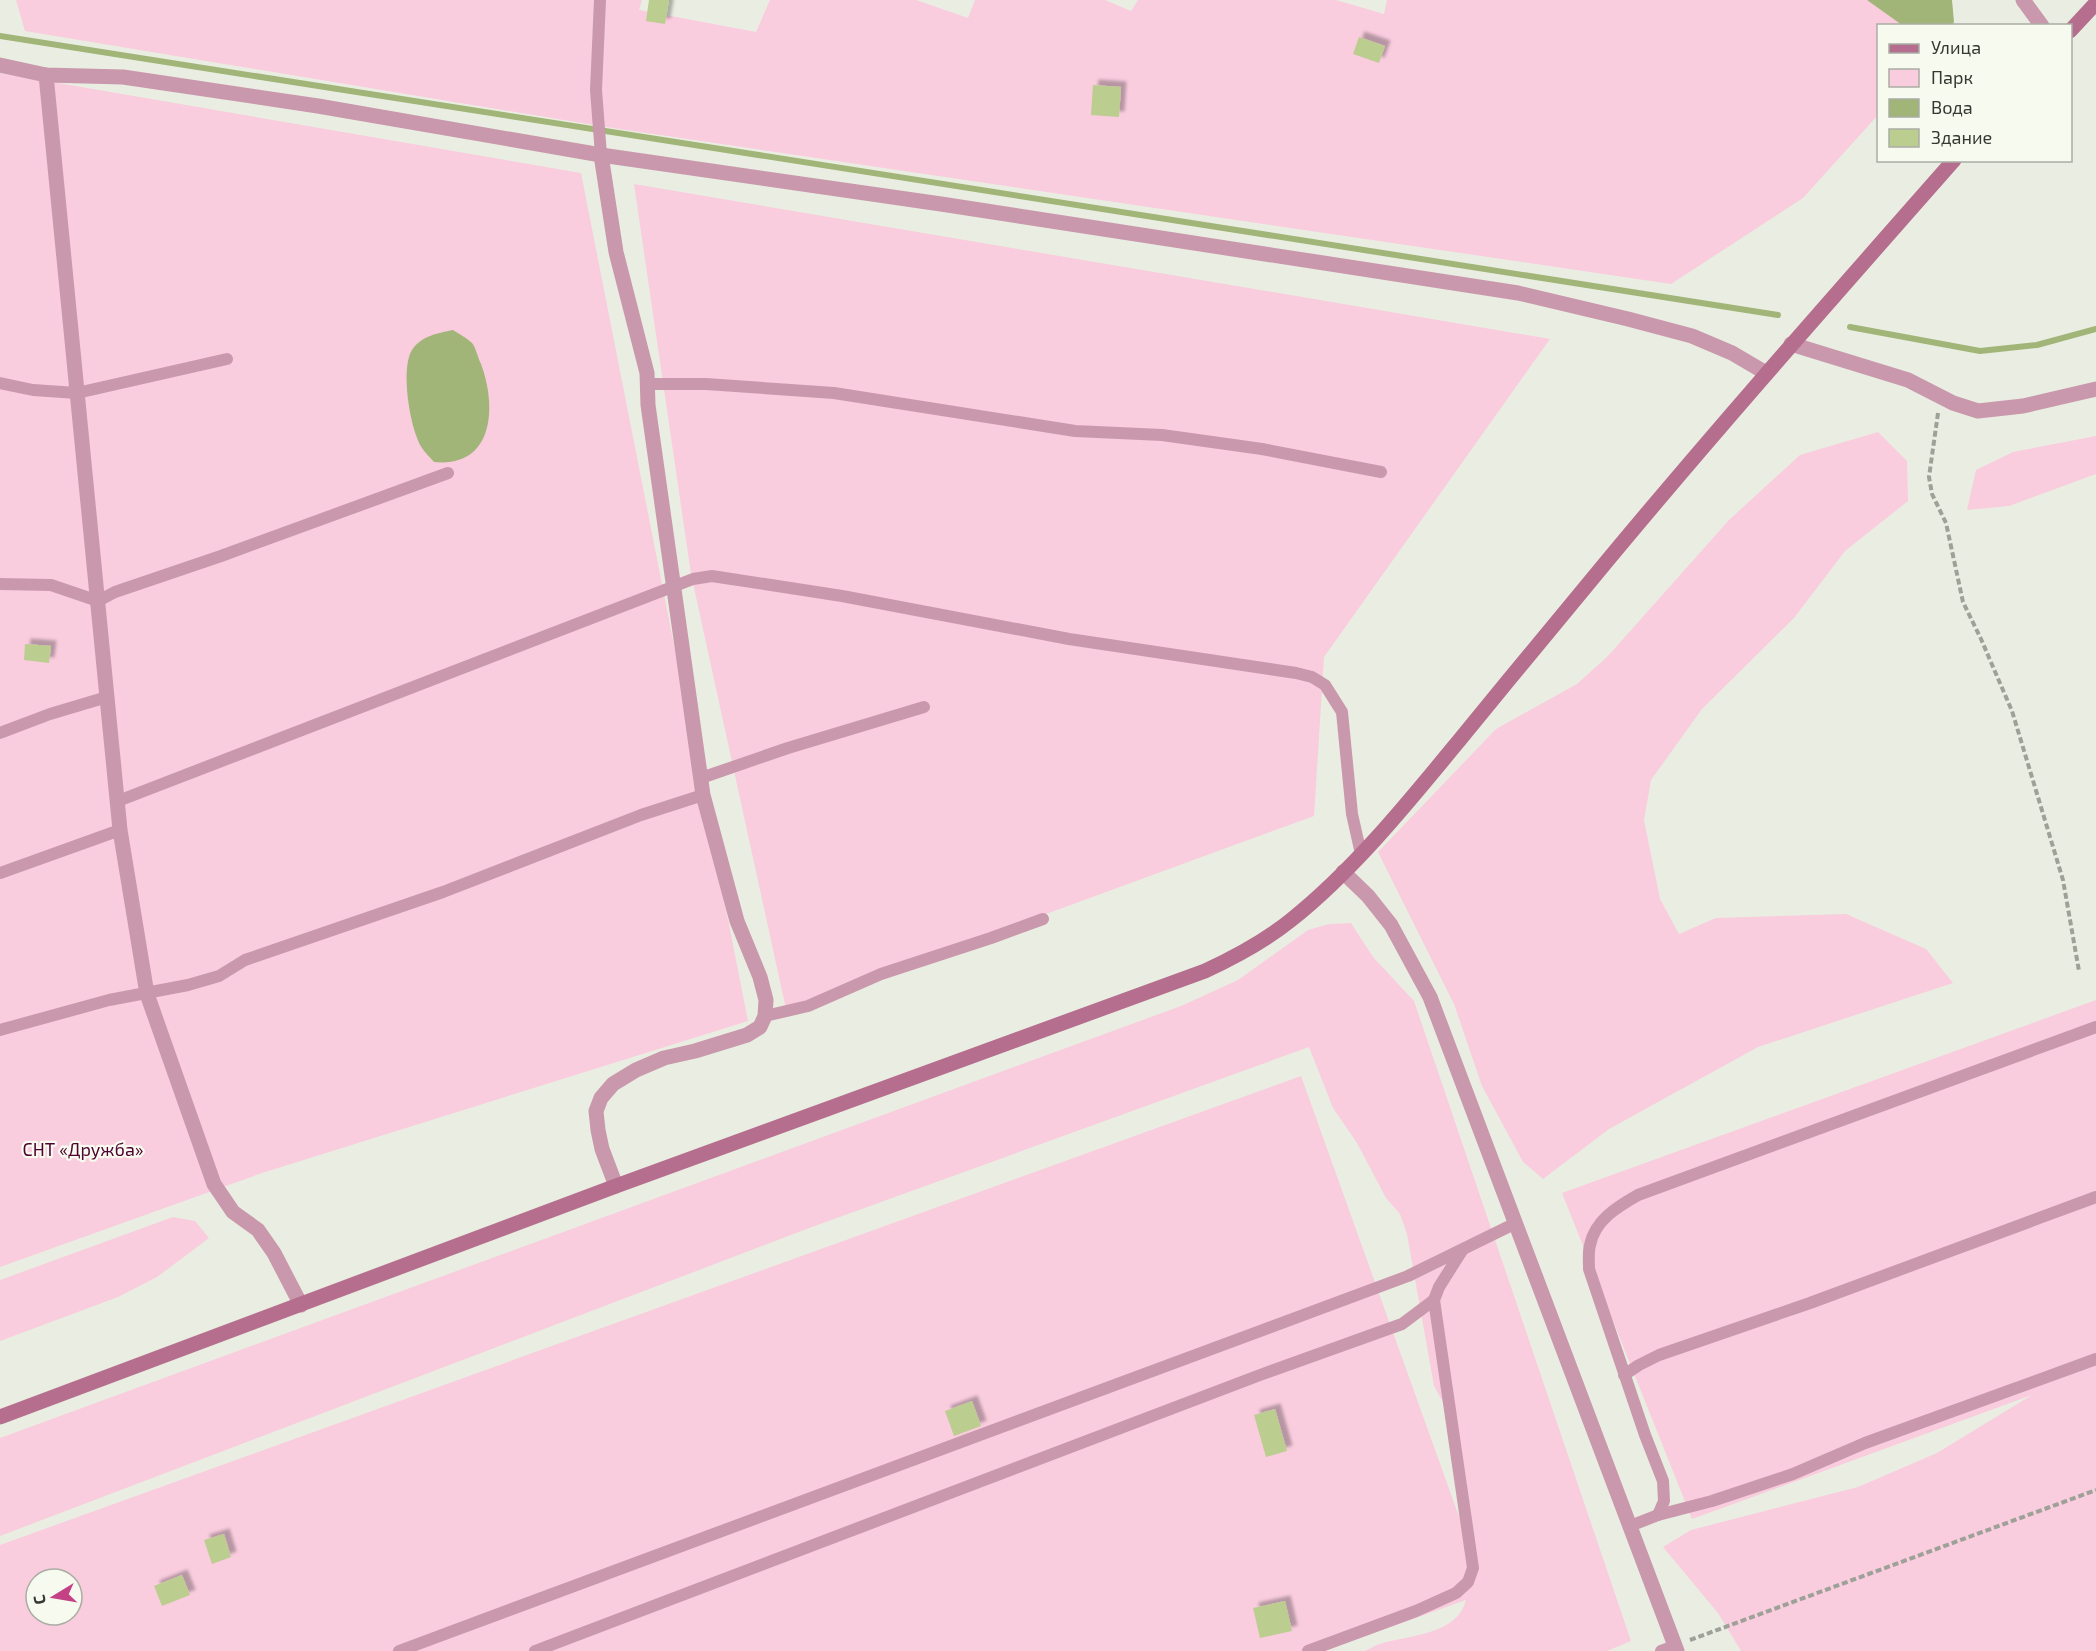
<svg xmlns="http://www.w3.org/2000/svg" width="2096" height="1651" font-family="'Exo 2',sans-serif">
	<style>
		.green { fill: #f9ccde; fill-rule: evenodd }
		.water { fill: #a2b578 }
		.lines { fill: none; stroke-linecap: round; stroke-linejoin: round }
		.stream { stroke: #a2b578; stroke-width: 6 }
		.building { fill: #bbce90; filter: url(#shadow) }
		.path { stroke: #9da198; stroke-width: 4; stroke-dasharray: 6 3; stroke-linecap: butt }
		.lane { stroke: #ca98ad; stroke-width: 12 }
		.street { stroke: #ca98ad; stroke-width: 15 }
		.secondary { stroke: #b66e8e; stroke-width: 15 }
		.labels { text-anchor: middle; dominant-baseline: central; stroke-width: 4.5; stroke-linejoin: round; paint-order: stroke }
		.park-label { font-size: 18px; fill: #4f0130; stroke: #f7fbef }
	</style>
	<defs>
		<filter id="shadow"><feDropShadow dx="5.5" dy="-5.5" stdDeviation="1.5" flood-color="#0004"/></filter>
	</defs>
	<rect width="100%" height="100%" fill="#eaeee2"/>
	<g class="green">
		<polygon points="16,0 642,0 639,10 756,32 770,0 916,0 968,18 975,0 1105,0 1131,11 1138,0 1336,0 1384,14 1387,0 1936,0 1945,25 1878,26 1878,115 1803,198 1671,284 606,127 25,31"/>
		<polygon points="0,73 581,173 748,1021 262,1173 0,1267"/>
		<polygon points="634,184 1550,339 1324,657 1314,816 786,1009 691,574"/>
		<polygon points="1878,432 1907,461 1908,501 1845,551 1794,618 1702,709 1651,780 1644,820 1660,899 1679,934 1716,918 1846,914 1926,949 1953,983 1758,1047 1609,1129 1543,1179 1523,1162 1482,1086 1454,1004 1378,852 1496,729 1577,684 1608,656 1729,520 1800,455"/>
		<polygon points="2096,436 2096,474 2009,506 1967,510 1976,470 2013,452"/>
		<path d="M1351,923L1373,957L1414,1001L1631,1641L1607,1651H1365C1371,1648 1377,1644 1383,1643C1411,1635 1458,1634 1466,1600L1323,1651H0V1545L1301,1076L1471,1550L1455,1423L1434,1386L1407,1234L1400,1214L1386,1198L1357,1143L1333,1108L1309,1047L812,1227L0,1536V1438L1181,1006L1238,980L1308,930L1329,924ZM36,1579H72V1615H36Z"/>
		<polygon points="2096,1000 2096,1651 1741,1651 1718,1613 1663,1547 1691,1530 1858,1487 1937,1453 2032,1395 1692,1519 1562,1193"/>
		<polygon points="173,1217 195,1221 209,1238 157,1277 118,1297 0,1341 0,1280"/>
	</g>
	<g class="water">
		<polygon points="1867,0 1952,0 1954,22 1952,25 1902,25"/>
		<path d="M453,330C459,334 467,338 472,343C476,348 478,358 481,364C497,407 494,468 434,462C430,457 425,453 422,448C410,430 400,368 412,350C421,336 438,333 453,330Z"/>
	</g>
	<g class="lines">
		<g class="stream">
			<polyline points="0,36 1778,315"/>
			<polyline points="1850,327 1980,351 2037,345 2096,329"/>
		</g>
	</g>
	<g class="building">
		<polygon points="649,0 669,0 665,24 646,21"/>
		<polygon points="1359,37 1385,46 1379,63 1353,54"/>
		<polygon points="1093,85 1121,87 1119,117 1091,115"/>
		<polygon points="25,644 51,646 49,663 24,660"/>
		<polygon points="972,1401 981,1426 954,1436 945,1411"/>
		<polygon points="1275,1409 1287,1451 1266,1457 1254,1415"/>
		<polygon points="224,1534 231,1557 212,1564 204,1540"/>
		<polygon points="182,1575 190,1595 162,1606 154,1586"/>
		<polygon points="1285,1601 1292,1631 1260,1638 1253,1608"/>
	</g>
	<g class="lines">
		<g class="path">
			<polyline points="1938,413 1929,477 1932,494 1946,523 1963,602 1981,639 2012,711 2063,880 2079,971"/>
			<polyline points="1690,1640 2096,1490"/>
		</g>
		<g class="lane">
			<polyline points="600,0 596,90 601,155"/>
			<polyline points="0,383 33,390 77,393 227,359"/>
			<polyline points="647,384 706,384 834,393 1075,431 1162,435 1262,449 1381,472"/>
			<polyline points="0,584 51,585 98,601 115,592 221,556 448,473"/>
			<polyline points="0,733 50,714 107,697"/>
			<polyline points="701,778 788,748 924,707"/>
			<polyline points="118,801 693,579 712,576 842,596 1069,639 1296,673 1312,677 1325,685 1342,712 1352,814 1361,854"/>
			<polyline points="0,873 120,830"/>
			<polyline points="765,1016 808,1006 881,974 991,938 1043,919"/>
			<polyline points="0,1030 109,1000 188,985 219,976 245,960 443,892 641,815 703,795"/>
			<polyline points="1624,1375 1639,1365 1659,1355 1810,1303 2096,1197"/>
			<path d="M1658,1515L1664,1501L1663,1481L1645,1435L1589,1269C1589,1262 1588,1253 1590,1245C1595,1220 1617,1207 1638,1195L2096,1027"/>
			<polyline points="1630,1526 1658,1515 1712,1501 1793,1474 1865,1443 2096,1359"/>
			<polyline points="399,1651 1408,1276 1516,1223"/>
			<polyline points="535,1651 1260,1375 1402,1324 1434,1300"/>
			<polyline points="1308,1651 1416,1611 1456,1593 1468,1582 1473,1568 1434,1300 1439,1287 1463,1249"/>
			<polyline points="1661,1651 1675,1646"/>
		</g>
		<g class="street">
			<polyline points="2023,0 2042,26"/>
			<polyline points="0,65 46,75 123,77 318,106 601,155 941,204 1518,293 1628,319 1692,336 1732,353 1766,373"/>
			<polyline points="46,75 120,830 147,994 214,1184 233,1212 258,1230 274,1253 301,1305"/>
			<polyline points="601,155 616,252 647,373 648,405 703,795 737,921 760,977 766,1000 765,1016 760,1027 747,1035 695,1051 664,1058 636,1070 613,1084 601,1098 596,1111 598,1130 602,1149 616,1186"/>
			<polyline points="1791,344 1908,380 1953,403 1978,411 2023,406 2096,389"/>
			<polyline points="1343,872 1368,896 1391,925 1430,997 1677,1651"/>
		</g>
		<g class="secondary">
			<polyline points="2070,31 2096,3"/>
			<path d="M0,1417L616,1186L1205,971C1235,957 1265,941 1291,920C1354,870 1411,799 1462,737C1510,678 1559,619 1607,561C1720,425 1837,293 1954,160"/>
		</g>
	</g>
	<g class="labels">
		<g class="park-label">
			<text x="83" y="1149">СНТ «Дружба»</text>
		</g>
	</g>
	<rect x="1877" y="24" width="195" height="138" fill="#f7fbef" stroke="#aaada4" stroke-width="1.5"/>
	<rect x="1889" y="44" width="30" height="9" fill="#b66e8e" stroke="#aaada4" stroke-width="1.5"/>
	<text x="1931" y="54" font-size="18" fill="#363833">Улица</text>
	<rect x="1889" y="69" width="30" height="18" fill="#f9ccde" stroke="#aaada4" stroke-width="1.5"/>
	<text x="1931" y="84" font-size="18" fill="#363833">Парк</text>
	<rect x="1889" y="99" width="30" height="18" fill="#a2b578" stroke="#aaada4" stroke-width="1.5"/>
	<text x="1931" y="114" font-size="18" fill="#363833">Вода</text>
	<rect x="1889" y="129" width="30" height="18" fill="#bbce90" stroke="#aaada4" stroke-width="1.5"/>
	<text x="1931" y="144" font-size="18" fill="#363833">Здание</text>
	<g transform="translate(54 1597) rotate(259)"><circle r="28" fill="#f7fbef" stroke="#aaada4" stroke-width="1.5"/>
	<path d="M0-4.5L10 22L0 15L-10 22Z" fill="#c54186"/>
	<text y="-9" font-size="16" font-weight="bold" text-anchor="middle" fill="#363833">С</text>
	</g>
</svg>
